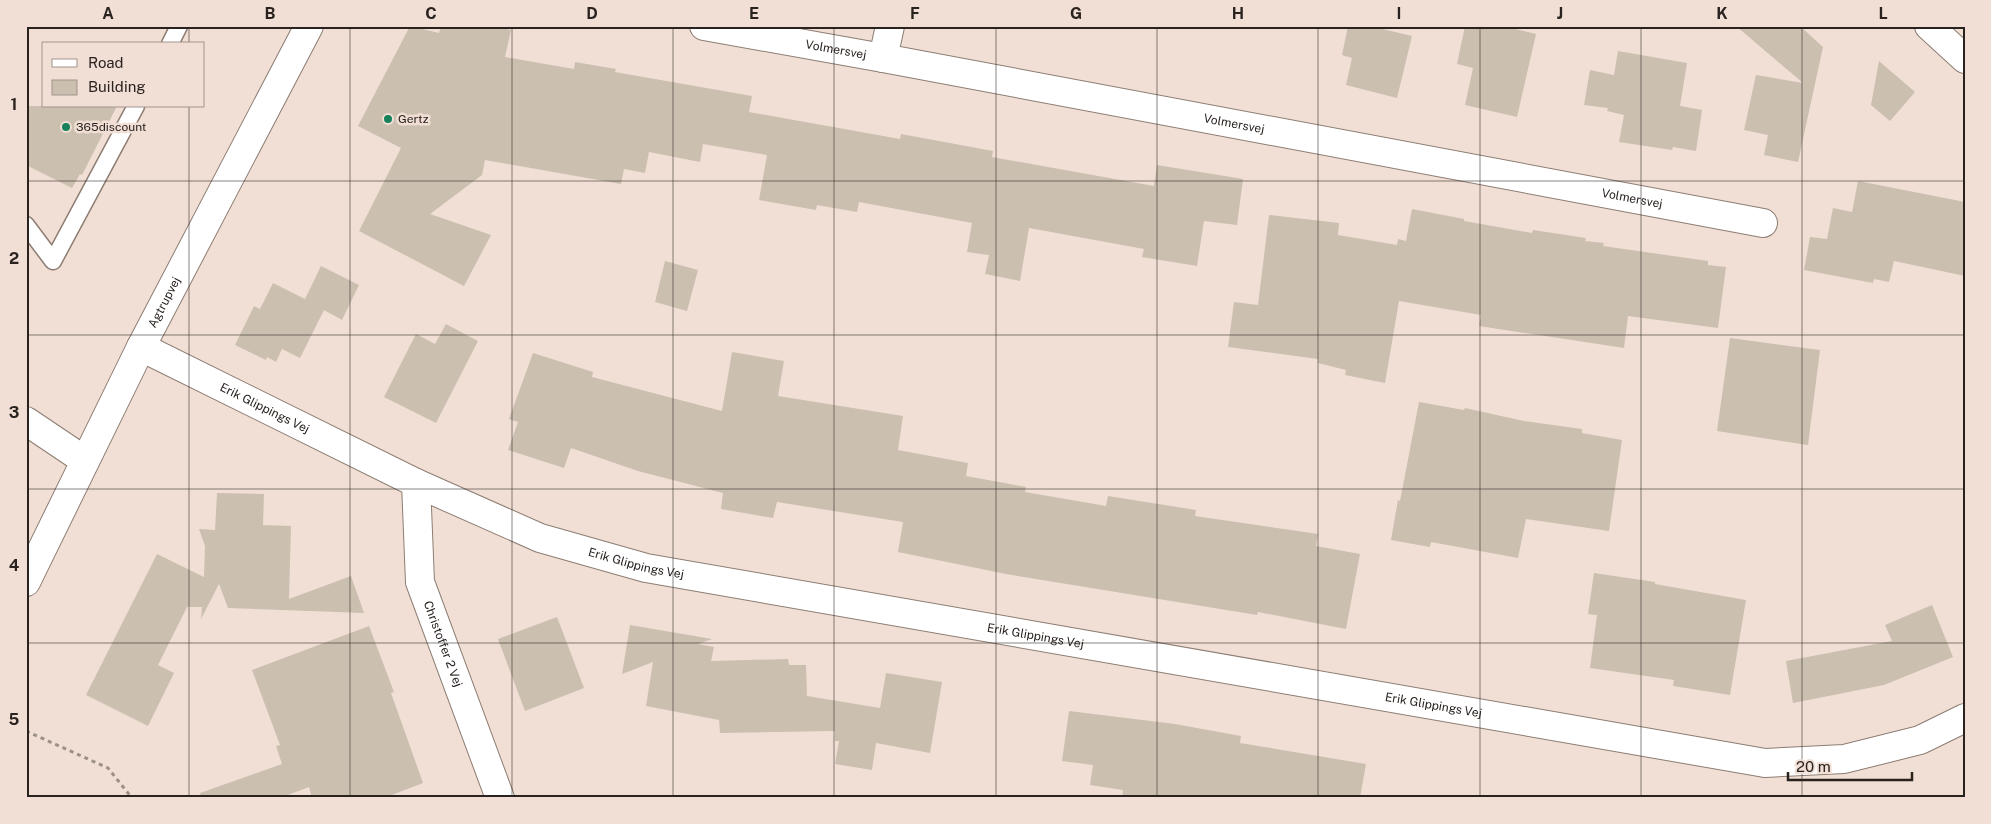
<svg xmlns="http://www.w3.org/2000/svg" width="1991" height="824" font-family="'Public Sans',sans-serif">
	<style>
		.building { fill: #cbbfb0 }
		.lines { fill: none; stroke-linecap: round; stroke-linejoin: round }
		.lane-casing { stroke: #8d7d73; stroke-width: 19 }
		.street-casing { stroke: #8d7d73; stroke-width: 30 }
		.secondary-casing { stroke: #8d7d73; stroke-width: 30 }
		.path { stroke: #9d9089; stroke-width: 3; stroke-dasharray: 4 4; stroke-linecap: butt }
		.lane { stroke: #fff; stroke-width: 16 }
		.street { stroke: #fff; stroke-width: 28 }
		.secondary { stroke: #fff; stroke-width: 28 }
		.grid { fill: none; stroke: #29221f; stroke-width: 1; stroke-opacity: 0.55 }
		.poi-dot { fill: #17815c; stroke: #f1dfd5; stroke-width: 2 }
		.labels { text-anchor: middle; dominant-baseline: central; stroke-width: 5; stroke-linejoin: round; paint-order: stroke }
		.street-label { font-size: 12px; fill: #29221f; stroke: #f1dfd5 }
		.poi-label { font-size: 12px; fill: #29221f; stroke: #f1dfd5; text-anchor: start }
		.neatline { fill: none; stroke: #29221f; stroke-width: 2 }
		.grid-label { font-size: 16px; text-anchor: middle; font-weight: bold; fill: #29221f }
	</style>
	<rect width="100%" height="100%" fill="#f1dfd5"/>
	<g class="building">
		<polygon points="410,26 439,33 441,26 491,26 511,30 505,57 574,69 575,62 616,69 615,72 752,96 749,112 900,139 901,134 993,151 992,157 1154,186 1157,165 1243,179 1237,225 1204,221 1197,266 1142,257 1144,249 1029,228 1020,281 985,274 989,255 967,252 972,223 859,202 857,212 817,205 816,210 759,200 767,155 703,144 700,162 649,152 645,173 624,169 621,184 485,160 482,175 430,214 491,235 464,286 359,231 401,148 358,126"/>
		<polygon points="1348,26 1370,26 1412,36 1397,98 1346,85 1352,58 1342,55"/>
		<polygon points="1465,26 1503,26 1536,34 1517,117 1465,105 1473,68 1457,64"/>
		<polygon points="1736,26 1800,26 1823,47 1798,162 1764,155 1768,135 1744,130 1756,75 1803,83"/>
		<polygon points="1618,51 1687,63 1680,106 1702,110 1696,151 1673,147 1672,150 1619,142 1624,115 1607,111 1608,108 1584,105 1590,70 1614,75"/>
		<polygon points="1879,61 1915,92 1890,121 1871,105"/>
		<polygon points="26,106 117,106 82,175 80,174 72,188 26,165"/>
		<polygon points="1858,181 1965,202 1965,276 1894,261 1889,282 1874,279 1873,283 1804,270 1810,237 1827,239 1833,208 1852,212"/>
		<polygon points="1412,209 1464,219 1464,221 1532,233 1533,230 1586,238 1585,241 1604,243 1603,246 1708,261 1708,265 1726,267 1718,328 1628,316 1624,348 1479,326 1481,315 1399,301 1385,383 1345,375 1346,370 1318,363 1318,359 1228,347 1234,302 1258,305 1269,215 1339,223 1338,235 1397,245 1398,239 1406,241"/>
		<polygon points="665,261 698,270 687,311 655,302"/>
		<polygon points="321,266 359,285 342,320 324,310 300,358 282,349 276,362 267,357 266,360 235,345 254,306 260,309 273,283 305,299"/>
		<polygon points="446,324 478,341 436,423 384,397 416,334 435,344"/>
		<polygon points="1730,338 1820,350 1808,445 1717,431"/>
		<polygon points="732,352 784,361 778,396 903,416 898,450 968,463 966,476 1026,487 1025,492 1106,506 1108,496 1196,510 1195,516 1318,534 1316,546 1360,554 1346,629 1258,612 1257,615 1006,574 898,552 903,522 777,502 773,518 721,509 723,493 638,471 571,448 564,468 508,450 518,422 509,419 533,353 593,372 592,377 722,411"/>
		<polygon points="1419,402 1464,410 1465,408 1524,421 1582,429 1582,433 1622,440 1609,531 1526,519 1518,558 1431,542 1430,547 1391,540 1398,500 1400,501"/>
		<polygon points="217,493 264,494 263,525 291,526 289,599 351,576 364,613 228,608 219,584 201,619 202,607 187,607 158,665 174,673 148,726 86,695 157,554 204,577 205,546 199,529 215,530"/>
		<polygon points="1594,573 1655,582 1655,584 1746,600 1730,695 1673,686 1674,680 1590,668 1597,615 1588,614"/>
		<polygon points="1932,605 1953,657 1884,685 1793,703 1786,661 1892,641 1885,625"/>
		<polygon points="557,617 584,688 525,711 498,639"/>
		<polygon points="630,625 712,639 698,644 714,647 711,661 788,659 789,665 806,665 807,696 880,708 886,673 942,682 930,753 876,743 872,770 835,764 839,741 835,741 835,731 720,733 719,720 646,706 653,662 622,674"/>
		<polygon points="369,626 394,692 391,693 423,783 384,798 312,798 309,787 280,798 201,798 200,793 282,764 276,746 280,745 252,670"/>
		<polygon points="1069,711 1175,724 1241,736 1240,743 1366,764 1360,798 1122,798 1123,790 1090,785 1093,765 1062,761"/>
	</g>
	<g class="lines">
		<g class="lane-casing">
			<g id="lane">
				<polyline points="170,44 179,26"/>
				<polyline points="26,225 53,261 136,106"/>
			</g>
		</g>
		<g class="street-casing">
			<g id="street">
				<path id="s1" d="M704,26L883,58L1763,223"/>
				<polyline points="1929,26 1965,59"/>
				<polyline points="883,58 890,26"/>
				<path id="s2" d="M141,347L416,483L540,538L646,568L1765,763L1844,759L1920,740L1965,718"/>
				<polyline points="26,421 84,460"/>
				<path id="s3" d="M416,483L420,582L500,798"/>
			</g>
		</g>
		<g class="secondary-casing">
			<g id="secondary">
				<path id="s4" d="M26,582L141,347L309,26"/>
			</g>
		</g>
		<polyline class="path" points="26,731 108,768 132,798"/>
		<use href="#lane" class="lane"/>
		<use href="#street" class="street"/>
		<use href="#secondary" class="secondary"/>
	</g>
	<path class="grid" d="M189,26V44M350,26V798M512,26V798M673,26V798M834,26V798M996,26V798M1157,26V798M1318,26V798M1480,26V798M1641,26V798M1802,26V798M189,106V798M26,181H1965M26,335H1965M26,489H1965M26,643H1965"/>
	<g class="poi-dot">
		<circle cx="388" cy="119" r="5"/>
		<circle cx="66" cy="127" r="5"/>
	</g>
	<g class="labels">
		<g class="street-label">
			<text stroke="none"><textPath href="#s1" startOffset="134">Volmersvej</textPath></text>
			<text stroke="none"><textPath href="#s1" startOffset="539">Volmersvej</textPath></text>
			<text stroke="none"><textPath href="#s1" startOffset="944">Volmersvej</textPath></text>
			<text stroke="none"><textPath href="#s4" startOffset="312">Agtrupvej</textPath></text>
			<text stroke="none"><textPath href="#s2" startOffset="138">Erik Glippings Vej</textPath></text>
			<text stroke="none"><textPath href="#s2" startOffset="542">Erik Glippings Vej</textPath></text>
			<text stroke="none"><textPath href="#s2" startOffset="948">Erik Glippings Vej</textPath></text>
			<text stroke="none"><textPath href="#s3" startOffset="165">Christoffer 2 Vej</textPath></text>
			<text stroke="none"><textPath href="#s2" startOffset="1352">Erik Glippings Vej</textPath></text>
		</g>
		<g class="poi-label">
			<text x="398" y="119">Gertz</text>
			<text x="76" y="127">365discount</text>
		</g>
	</g>
	<rect width="1991" height="824" fill="none" stroke="#f1dfd5" stroke-width="55"/>
	<rect x="42" y="42" width="162" height="65" fill="#f1dfd5" stroke="#a1938c"/>
	<rect x="52" y="59" width="25" height="8" fill="#ffffff" stroke="#a1938c"/>
	<text x="88" y="68" font-size="15" fill="#29221f">Road</text>
	<rect x="52" y="80" width="25" height="15" fill="#cbbfb0" stroke="#a1938c"/>
	<text x="88" y="92" font-size="15" fill="#29221f">Building</text>
	<path d="M1788 772v8h124v-8" fill="none" stroke="#29221f" stroke-width="2.5"/>
	<text x="1796" y="772" font-size="15" fill="#29221f" stroke="#f1dfd5" stroke-width="4" paint-order="stroke">20 m</text>
	<rect x="28" y="28" width="1936" height="768" class="neatline"/>
	<g class="grid-label">
		<text x="108" y="19">A</text>
		<text x="270" y="19">B</text>
		<text x="431" y="19">C</text>
		<text x="592" y="19">D</text>
		<text x="754" y="19">E</text>
		<text x="915" y="19">F</text>
		<text x="1076" y="19">G</text>
		<text x="1238" y="19">H</text>
		<text x="1399" y="19">I</text>
		<text x="1560" y="19">J</text>
		<text x="1722" y="19">K</text>
		<text x="1883" y="19">L</text>
		<text x="14" y="110">1</text>
		<text x="14" y="264">2</text>
		<text x="14" y="418">3</text>
		<text x="14" y="571">4</text>
		<text x="14" y="725">5</text>
	</g>
</svg>
